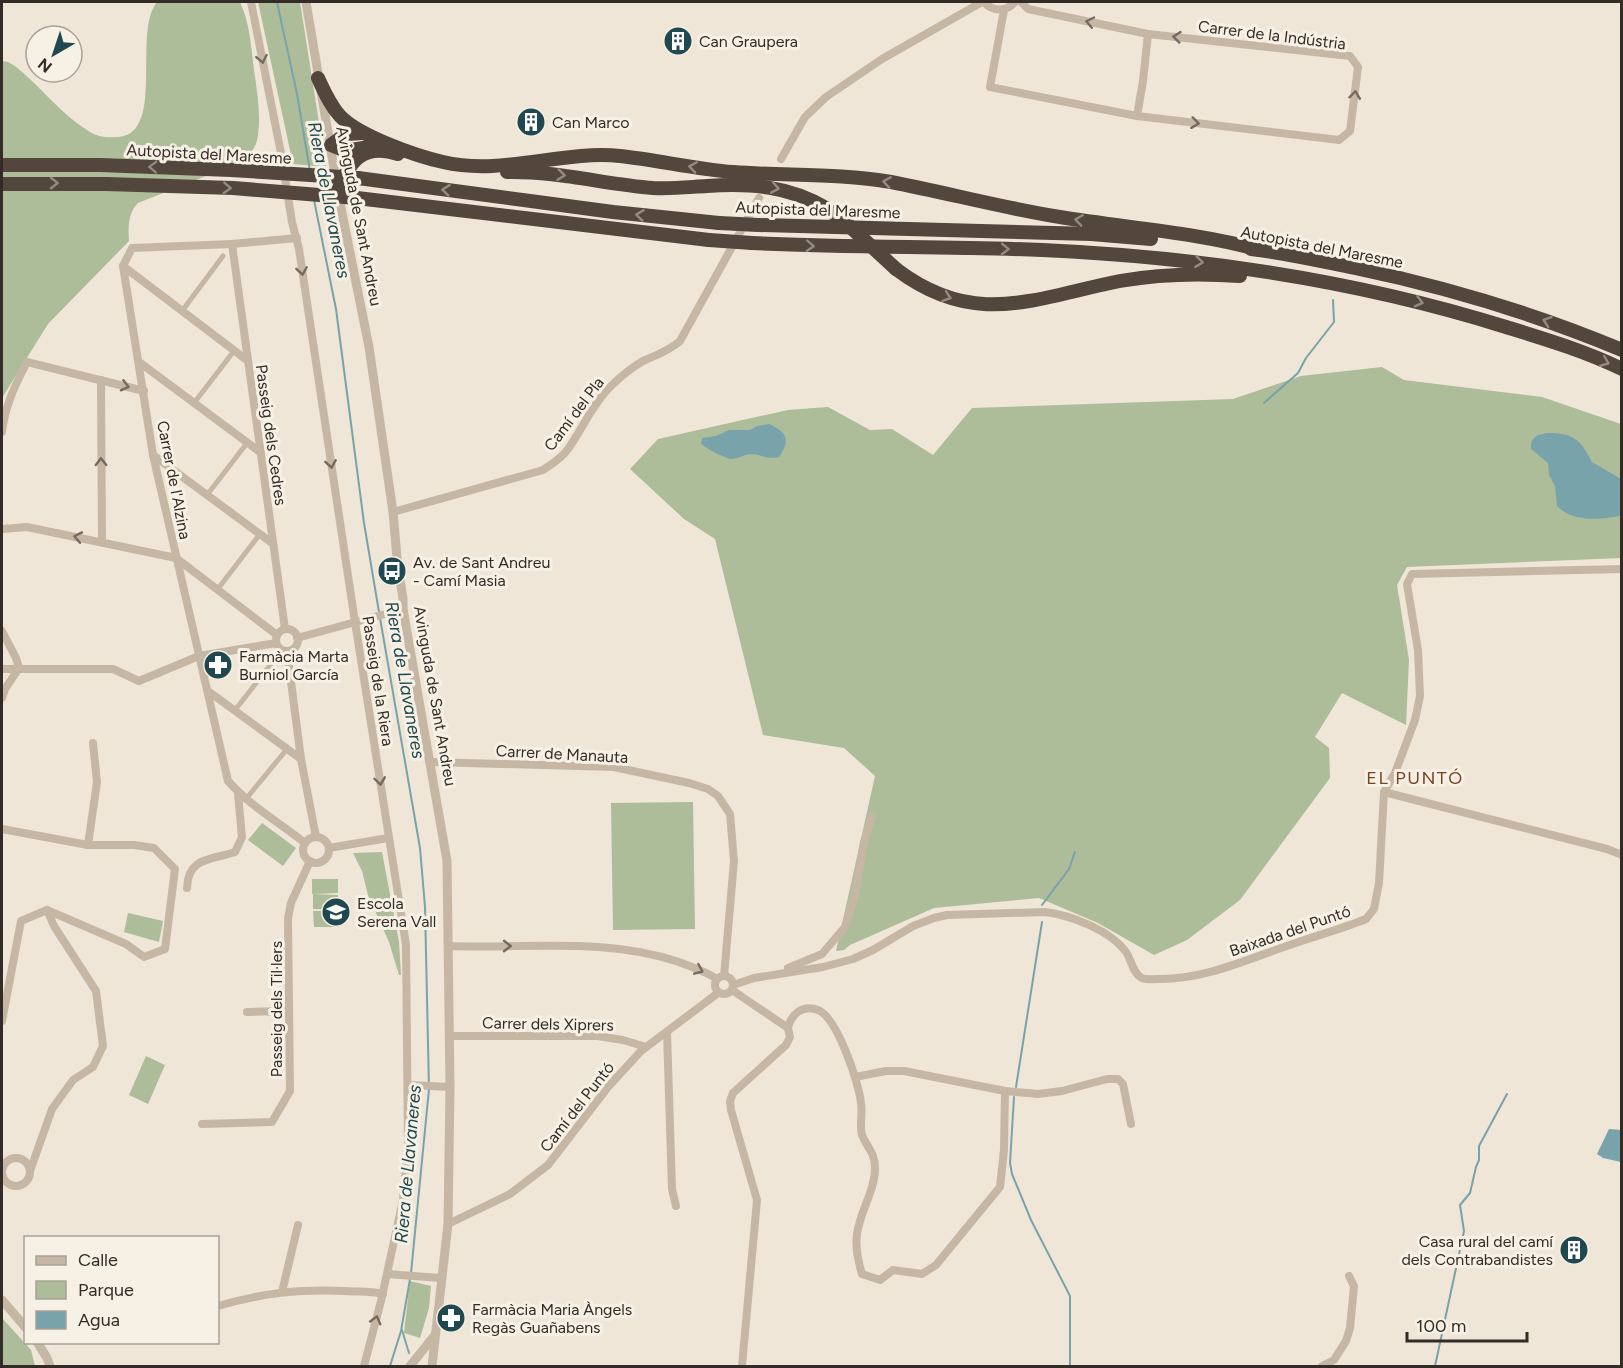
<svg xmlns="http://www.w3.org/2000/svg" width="1623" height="1368" font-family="Figtree,sans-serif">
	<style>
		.green { fill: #adbc99 }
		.water { fill: #79a3aa }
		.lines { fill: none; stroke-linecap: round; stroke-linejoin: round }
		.stream { stroke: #79a3aa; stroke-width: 2 }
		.pedestrian { stroke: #c6b7a5; stroke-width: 5 }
		.minor { stroke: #c6b7a5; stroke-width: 8 }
		.tertiary { stroke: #c6b7a5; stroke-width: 9 }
		.motorway { stroke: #52463d; stroke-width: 14 }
		.motorway-bridge { stroke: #52463d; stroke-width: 14 }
		.oneway { stroke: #756a5f }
		.oneway2 { stroke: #948a80 }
		.labels { text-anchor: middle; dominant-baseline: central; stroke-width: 6; stroke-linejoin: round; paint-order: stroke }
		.street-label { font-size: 16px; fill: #322b26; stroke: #f7f0e4 }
		.poi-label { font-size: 16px; fill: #322b26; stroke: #f7f0e4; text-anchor: start }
		.water-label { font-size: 18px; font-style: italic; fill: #1f4850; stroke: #f7f0e4 }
		.neighbourhood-label { font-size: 18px; letter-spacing: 1.5px; fill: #7b4225; stroke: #f7f0e4 }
	</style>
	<rect width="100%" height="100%" fill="#efe6d8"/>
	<g class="green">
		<path d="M157,2H240C250,24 251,46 254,70C257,91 261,113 258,135C257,145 252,152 246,160L138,203C128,213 128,227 129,241L48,324L2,398V61L8,62L15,66C40,86 60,113 87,130C97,137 106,138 118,137C166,134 132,32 157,2Z"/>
		<polygon points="258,2 300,2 326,167 293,164"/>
		<polygon points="1382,367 1404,380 1542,397 1621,424 1621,558 1407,567 1397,585 1409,660 1406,725 1342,693 1315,737 1329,748 1330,778 1240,900 1187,940 1154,955 1098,923 1039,898 934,908 850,945 844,950 836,951 875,776 844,748 763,735 715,539 684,519 630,469 658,439 788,410 828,407 870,430 892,429 933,455 972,408 1233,399 1301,376"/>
		<polygon points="693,802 695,929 613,930 611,803"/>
		<polygon points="262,823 296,848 283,866 248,840"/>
		<polygon points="382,852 399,942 401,975 399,975 389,942 368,895 362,871 353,853"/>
		<polygon points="312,879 338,879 338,893 312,894"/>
		<polygon points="313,894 338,895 338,909 313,909"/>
		<polygon points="313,911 338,911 338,927 314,927"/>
		<polygon points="128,913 163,921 159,942 124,932"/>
		<polygon points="146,1056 165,1065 148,1104 129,1095"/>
		<polygon points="410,1281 431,1286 429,1308 420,1338 404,1333"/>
		<polygon points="2,1318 31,1350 35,1366 2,1366"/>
	</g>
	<g class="water">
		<path d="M769,424C788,432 790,441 779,457C768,460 761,454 750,454C744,455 737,459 731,459C725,458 704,448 701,443L702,438L716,436L729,430H750L757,426Z"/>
		<path d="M1548,433C1574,433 1581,440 1592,462L1621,479L1622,514L1619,516C1600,520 1572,522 1557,506L1555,486L1549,475L1548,463L1531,449C1530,437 1538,434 1548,433Z"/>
		<polygon points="1609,1129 1621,1130 1621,1162 1603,1158 1597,1154"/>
	</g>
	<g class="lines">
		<g class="stream">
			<polyline points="277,2 297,94 310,171"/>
			<polyline points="314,200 336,309 364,523 379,612"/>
			<polyline points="1264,403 1298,373 1306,358 1334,322 1333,300"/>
			<polyline points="380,618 420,848 425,907 429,1089 411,1273"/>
			<polyline points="1042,905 1069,869 1075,852"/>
			<polyline points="1016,1087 1042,922"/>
			<polyline points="1014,1097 1010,1163 1012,1174 1031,1220 1070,1296 1070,1365"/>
			<polyline points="402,1330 409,1353"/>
			<polyline points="390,1366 401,1331 410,1279"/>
			<polyline points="1435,1366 1464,1231 1460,1205 1470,1193 1476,1167 1479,1160 1479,1146 1507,1094"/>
		</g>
		<g class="pedestrian">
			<polyline points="182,311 223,256"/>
			<polyline points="194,403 234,351"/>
			<polyline points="207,495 247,443"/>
			<polyline points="217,590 260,534"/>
			<polyline points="235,710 282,650"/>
			<polyline points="245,800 287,749"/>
		</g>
		<g class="minor">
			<polyline points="251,2 281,153 292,222 299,249 355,622 406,945 408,1147 403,1200 381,1301 364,1366"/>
			<path d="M984,2C993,12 1006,12 1015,2"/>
			<polyline points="1004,10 990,87 1137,116 1339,140 1350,131 1358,67 1350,56 1148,34 1028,9 1021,2"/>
			<polyline points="1137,116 1143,81 1148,34"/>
			<polyline points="781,159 805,117 826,97 882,59 982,2"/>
			<path d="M297,238L232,244L132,248L123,266L153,455L228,781C250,806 279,822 305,843"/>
			<polyline points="232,244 285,629"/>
			<polyline points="123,266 248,361"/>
			<polyline points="139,362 260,452"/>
			<polyline points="101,380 102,541"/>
			<path d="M2,432C5,406 15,385 27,362L144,391"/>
			<polyline points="153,455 272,543"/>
			<path d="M393,512L543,470C552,464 562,458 568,449C583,428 592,405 610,387C620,377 631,368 643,361C656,355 669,351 680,341L759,198"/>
			<polyline points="2,529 27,527 176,558 277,635"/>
			<circle cx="287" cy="640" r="11"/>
			<polyline points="2,631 16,658 19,668 5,689 2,698"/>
			<polyline points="297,638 403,609"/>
			<polyline points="287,651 301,759 316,837"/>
			<polyline points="2,669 113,669 139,681 199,656 276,643"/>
			<polyline points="208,691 301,759"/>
			<polyline points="431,762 614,767 689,783 708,789 718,796 730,814 734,861 724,976"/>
			<polyline points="1384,792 1607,849 1622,855"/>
			<polyline points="2,829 88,845 134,845 154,848 175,869 165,949 144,957 126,944 47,910 21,921 2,1021"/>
			<circle cx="316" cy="850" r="13"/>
			<polyline points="88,845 97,782 93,743"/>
			<polyline points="329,848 388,838"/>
			<path d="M187,888C188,856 213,860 235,852L242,837L238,794"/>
			<path d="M449,946C526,949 605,937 679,962C692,967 705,971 717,979"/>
			<polyline points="788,968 822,954 845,927 855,895 864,842 872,816"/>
			<circle cx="724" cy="985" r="9"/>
			<path d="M733,985L754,978L823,967L853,959L873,950L913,926L934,918L947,915L1045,912C1070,915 1110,930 1126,952C1131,959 1133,974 1142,978C1147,980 1155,979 1160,979C1204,979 1243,961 1284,947C1311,937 1339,930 1366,919L1374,909L1379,883L1384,792L1395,773L1415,720L1420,696L1418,650L1407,584L1412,574L1622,569"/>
			<polyline points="732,990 788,1028 790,1037 786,1045 733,1093 730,1101 731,1110 757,1200 742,1366"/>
			<polyline points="247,1012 289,1011"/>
			<path d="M788,1028C791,1014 803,1004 818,1010C837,1017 859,1083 861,1103C863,1113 859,1125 862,1135C867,1148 875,1152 875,1168C875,1191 860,1211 857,1234C855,1248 858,1261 862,1274L880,1280L893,1270L922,1274L936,1265L1000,1187L1004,1150L1005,1091"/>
			<polyline points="667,1032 672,1189 676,1206"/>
			<polyline points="449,1036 597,1036 623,1040 646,1047"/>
			<polyline points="855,1077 886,1071 904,1071 1005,1091 1038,1094 1062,1091 1107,1079 1118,1079 1123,1084 1131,1124"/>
			<polyline points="409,1085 450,1087"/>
			<polyline points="202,1124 272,1122 290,1091 288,918 291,903 310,861"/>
			<circle cx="16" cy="1172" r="14"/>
			<polyline points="30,1171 52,1109 73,1080 93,1067 103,1046 96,991 54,926 47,910"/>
			<polyline points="448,1224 510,1194 548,1165 608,1087 641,1051 718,993"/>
			<polyline points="387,1274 440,1278"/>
			<polyline points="282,1292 298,1225"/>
			<path d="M218,1306C262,1293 299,1289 346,1291C358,1292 371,1291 383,1294"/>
			<polyline points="1322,1366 1334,1360 1346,1341 1350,1328 1354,1286 1349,1276"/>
		</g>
		<g class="tertiary">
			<polyline points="306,2 336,180"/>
			<polyline points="338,193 369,347 393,512 398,569 403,598 403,609 447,861 450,1087 448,1224 432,1366"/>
			<polyline points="2,1300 26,1328"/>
			<polyline points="37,1342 47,1358 50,1366"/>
			<polyline points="410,1366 435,1335"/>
		</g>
		<g class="motorway">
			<path d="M318,78C324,91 330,105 340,116C359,136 416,156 443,162C502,176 562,150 620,156C658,160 695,169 733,172C786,176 839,173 891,182C948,193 1003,208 1060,217C1127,228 1195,232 1260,250"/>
			<polyline points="363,133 346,134 331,145 346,151 369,147"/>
			<polyline points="2,165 100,165"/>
			<path d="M507,172C557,171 604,184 653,188C671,189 689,187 707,186C750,183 789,186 826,208"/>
			<polyline points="358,178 613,212 719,223"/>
			<polyline points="2,184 106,184"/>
			<path d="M338,191C349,161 363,143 398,154"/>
			<polyline points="357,198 709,240"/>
			<polyline points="758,225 1091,234 1151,239"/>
			<path d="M752,243C848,248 945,246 1042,250C1199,257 1356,280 1506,327C1545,339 1585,351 1622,369"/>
			<path d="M1251,249C1286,253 1320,261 1355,268C1446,287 1536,314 1622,350"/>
			<path d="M896,269C975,329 1034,298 1120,281C1159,274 1200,273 1240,276"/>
		</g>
		<g class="motorway-bridge">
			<polyline points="100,165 231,170 358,178"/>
			<polyline points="106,184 233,188 357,198"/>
			<polyline points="826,208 846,223 896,269"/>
			<polyline points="719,223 758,225"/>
			<polyline points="709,240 752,243"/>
		</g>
	</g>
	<defs><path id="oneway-chevron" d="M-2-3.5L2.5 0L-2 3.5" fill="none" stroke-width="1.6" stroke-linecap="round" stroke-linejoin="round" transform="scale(1.5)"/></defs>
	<g class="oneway">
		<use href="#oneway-chevron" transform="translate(1090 22) rotate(-168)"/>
		<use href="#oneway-chevron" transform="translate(1177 37) rotate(-174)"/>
		<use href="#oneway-chevron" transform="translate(262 59) rotate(79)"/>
		<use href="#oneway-chevron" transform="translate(1355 95) rotate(-83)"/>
		<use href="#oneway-chevron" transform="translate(1195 123) rotate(7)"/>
		<use href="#oneway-chevron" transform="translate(302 271) rotate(81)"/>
		<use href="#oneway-chevron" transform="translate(125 386) rotate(14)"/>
		<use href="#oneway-chevron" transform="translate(101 462) rotate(-91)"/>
		<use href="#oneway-chevron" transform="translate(331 464) rotate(81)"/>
		<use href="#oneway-chevron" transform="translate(78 537) rotate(-169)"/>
		<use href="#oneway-chevron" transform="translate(380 781) rotate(82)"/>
		<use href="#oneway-chevron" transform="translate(507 946)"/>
		<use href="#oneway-chevron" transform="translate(699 970) rotate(23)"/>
		<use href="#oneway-chevron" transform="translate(376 1320) rotate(-75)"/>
	</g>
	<g class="oneway2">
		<use href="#oneway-chevron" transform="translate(153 167) rotate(-178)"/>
		<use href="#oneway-chevron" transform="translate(693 167) rotate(-171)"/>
		<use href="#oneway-chevron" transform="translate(561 175) rotate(7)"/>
		<use href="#oneway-chevron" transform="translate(887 182) rotate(-171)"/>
		<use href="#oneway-chevron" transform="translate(54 183)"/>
		<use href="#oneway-chevron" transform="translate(227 188) rotate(3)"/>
		<use href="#oneway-chevron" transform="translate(775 188) rotate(10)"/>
		<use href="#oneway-chevron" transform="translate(446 190) rotate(-173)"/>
		<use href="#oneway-chevron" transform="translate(640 215) rotate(-173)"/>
		<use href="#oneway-chevron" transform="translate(1079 220) rotate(-172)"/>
		<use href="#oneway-chevron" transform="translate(810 246) rotate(3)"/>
		<use href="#oneway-chevron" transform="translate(1005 249) rotate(1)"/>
		<use href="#oneway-chevron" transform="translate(1199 262) rotate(7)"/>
		<use href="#oneway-chevron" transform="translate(947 297) rotate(19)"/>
		<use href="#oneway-chevron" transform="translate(1419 302) rotate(14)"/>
		<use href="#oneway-chevron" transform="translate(1547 321) rotate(-161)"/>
		<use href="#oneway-chevron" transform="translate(1605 362) rotate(22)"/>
	</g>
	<defs>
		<g id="building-disc" transform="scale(1.5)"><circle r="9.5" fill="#1f4850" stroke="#f7f0e4"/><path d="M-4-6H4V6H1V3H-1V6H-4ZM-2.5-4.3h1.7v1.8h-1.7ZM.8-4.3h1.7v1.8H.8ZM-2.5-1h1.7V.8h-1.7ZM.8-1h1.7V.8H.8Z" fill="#fff"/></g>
		<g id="bus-disc" transform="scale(1.5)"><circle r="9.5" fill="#1f4850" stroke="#f7f0e4"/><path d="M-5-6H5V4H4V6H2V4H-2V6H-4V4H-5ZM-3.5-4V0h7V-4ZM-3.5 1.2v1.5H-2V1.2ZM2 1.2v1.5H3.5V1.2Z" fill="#fff"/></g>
		<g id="pharmacy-disc" transform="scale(1.5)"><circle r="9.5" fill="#1f4850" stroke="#f7f0e4"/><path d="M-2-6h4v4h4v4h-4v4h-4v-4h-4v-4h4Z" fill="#fff"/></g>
		<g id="school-disc" transform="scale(1.5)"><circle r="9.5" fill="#1f4850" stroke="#f7f0e4"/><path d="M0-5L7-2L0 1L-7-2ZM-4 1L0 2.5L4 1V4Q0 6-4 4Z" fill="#fff"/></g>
	</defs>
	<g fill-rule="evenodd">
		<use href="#building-disc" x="678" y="41"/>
		<use href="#building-disc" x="531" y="122"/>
		<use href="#bus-disc" x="392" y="571"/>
		<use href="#pharmacy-disc" x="218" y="665"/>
		<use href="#school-disc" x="336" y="912"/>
		<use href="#building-disc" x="1574" y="1250"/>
		<use href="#pharmacy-disc" x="451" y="1318"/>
	</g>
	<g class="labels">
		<g class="street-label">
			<text transform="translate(1272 35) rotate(7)">Carrer de la Indústria</text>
			<text transform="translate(209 154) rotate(3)">Autopista del Maresme</text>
			<text transform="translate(818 210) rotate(2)">Autopista del Maresme</text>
			<text transform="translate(359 216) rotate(79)">Avinguda de Sant Andreu</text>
			<text transform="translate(1322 247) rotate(11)">Autopista del Maresme</text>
			<text transform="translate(574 414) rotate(-53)">Camí del Pla</text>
			<text transform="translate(271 435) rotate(82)">Passeig dels Cedres</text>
			<text transform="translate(174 480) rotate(79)">Carrer de l'Alzina</text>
			<text transform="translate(378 681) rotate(81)">Passeig de la Riera</text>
			<text transform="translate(435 696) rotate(80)">Avinguda de Sant Andreu</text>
			<text transform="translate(562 754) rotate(3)">Carrer de Manauta</text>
			<text transform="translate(1290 931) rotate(-19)">Baixada del Puntó</text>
			<text transform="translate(276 1009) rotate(-90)">Passeig dels Til·lers</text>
			<text transform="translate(548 1024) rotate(1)">Carrer dels Xiprers</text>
			<text transform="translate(577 1107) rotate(-52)">Camí del Puntó</text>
		</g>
		<g class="poi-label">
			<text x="699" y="41">Can Graupera</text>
			<text x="552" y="122">Can Marco</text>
			<text x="413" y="562">Av. de Sant Andreu<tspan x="413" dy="18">- Camí Masia</tspan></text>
			<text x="239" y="656">Farmàcia Marta<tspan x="239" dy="18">Burniol García</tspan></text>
			<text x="357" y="903">Escola<tspan x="357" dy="18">Serena Vall</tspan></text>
			<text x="1553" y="1241" text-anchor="end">Casa rural del camí<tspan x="1553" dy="18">dels Contrabandistes</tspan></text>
			<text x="472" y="1309">Farmàcia Maria Àngels<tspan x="472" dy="18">Regàs Guañabens</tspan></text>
		</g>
		<g class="water-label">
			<text transform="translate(329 200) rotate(79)">Riera de Llavaneres</text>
			<text transform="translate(405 680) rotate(80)">Riera de Llavaneres</text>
			<text transform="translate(408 1164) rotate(-85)">Riera de Llavaneres</text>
		</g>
		<g class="neighbourhood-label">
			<text x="1415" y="778">EL PUNTÓ</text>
		</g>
	</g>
	<rect width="1623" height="1368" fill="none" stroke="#322b26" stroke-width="6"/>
	<rect x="24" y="1236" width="195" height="108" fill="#f7f0e4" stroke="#a8a198" stroke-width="1.5"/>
	<rect x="36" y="1256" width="30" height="9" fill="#c6b7a5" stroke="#a8a198" stroke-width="1.5"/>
	<text x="78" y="1266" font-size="18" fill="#322b26">Calle</text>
	<rect x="36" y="1281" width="30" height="18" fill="#adbc99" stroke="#a8a198" stroke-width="1.5"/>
	<text x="78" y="1296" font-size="18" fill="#322b26">Parque</text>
	<rect x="36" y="1311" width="30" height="18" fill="#79a3aa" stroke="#a8a198" stroke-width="1.5"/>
	<text x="78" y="1326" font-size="18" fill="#322b26">Agua</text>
	<g transform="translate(54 54) rotate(219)"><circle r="28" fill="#f7f0e4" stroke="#a8a198" stroke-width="1.5"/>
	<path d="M0-4.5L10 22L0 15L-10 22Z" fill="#1f4850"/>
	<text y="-9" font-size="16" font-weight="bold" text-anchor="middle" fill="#322b26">N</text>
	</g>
	<path d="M1407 1332v9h120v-9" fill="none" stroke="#322b26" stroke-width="3"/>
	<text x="1416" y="1332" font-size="18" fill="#322b26" stroke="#f7f0e4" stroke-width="4.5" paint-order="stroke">100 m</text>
</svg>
